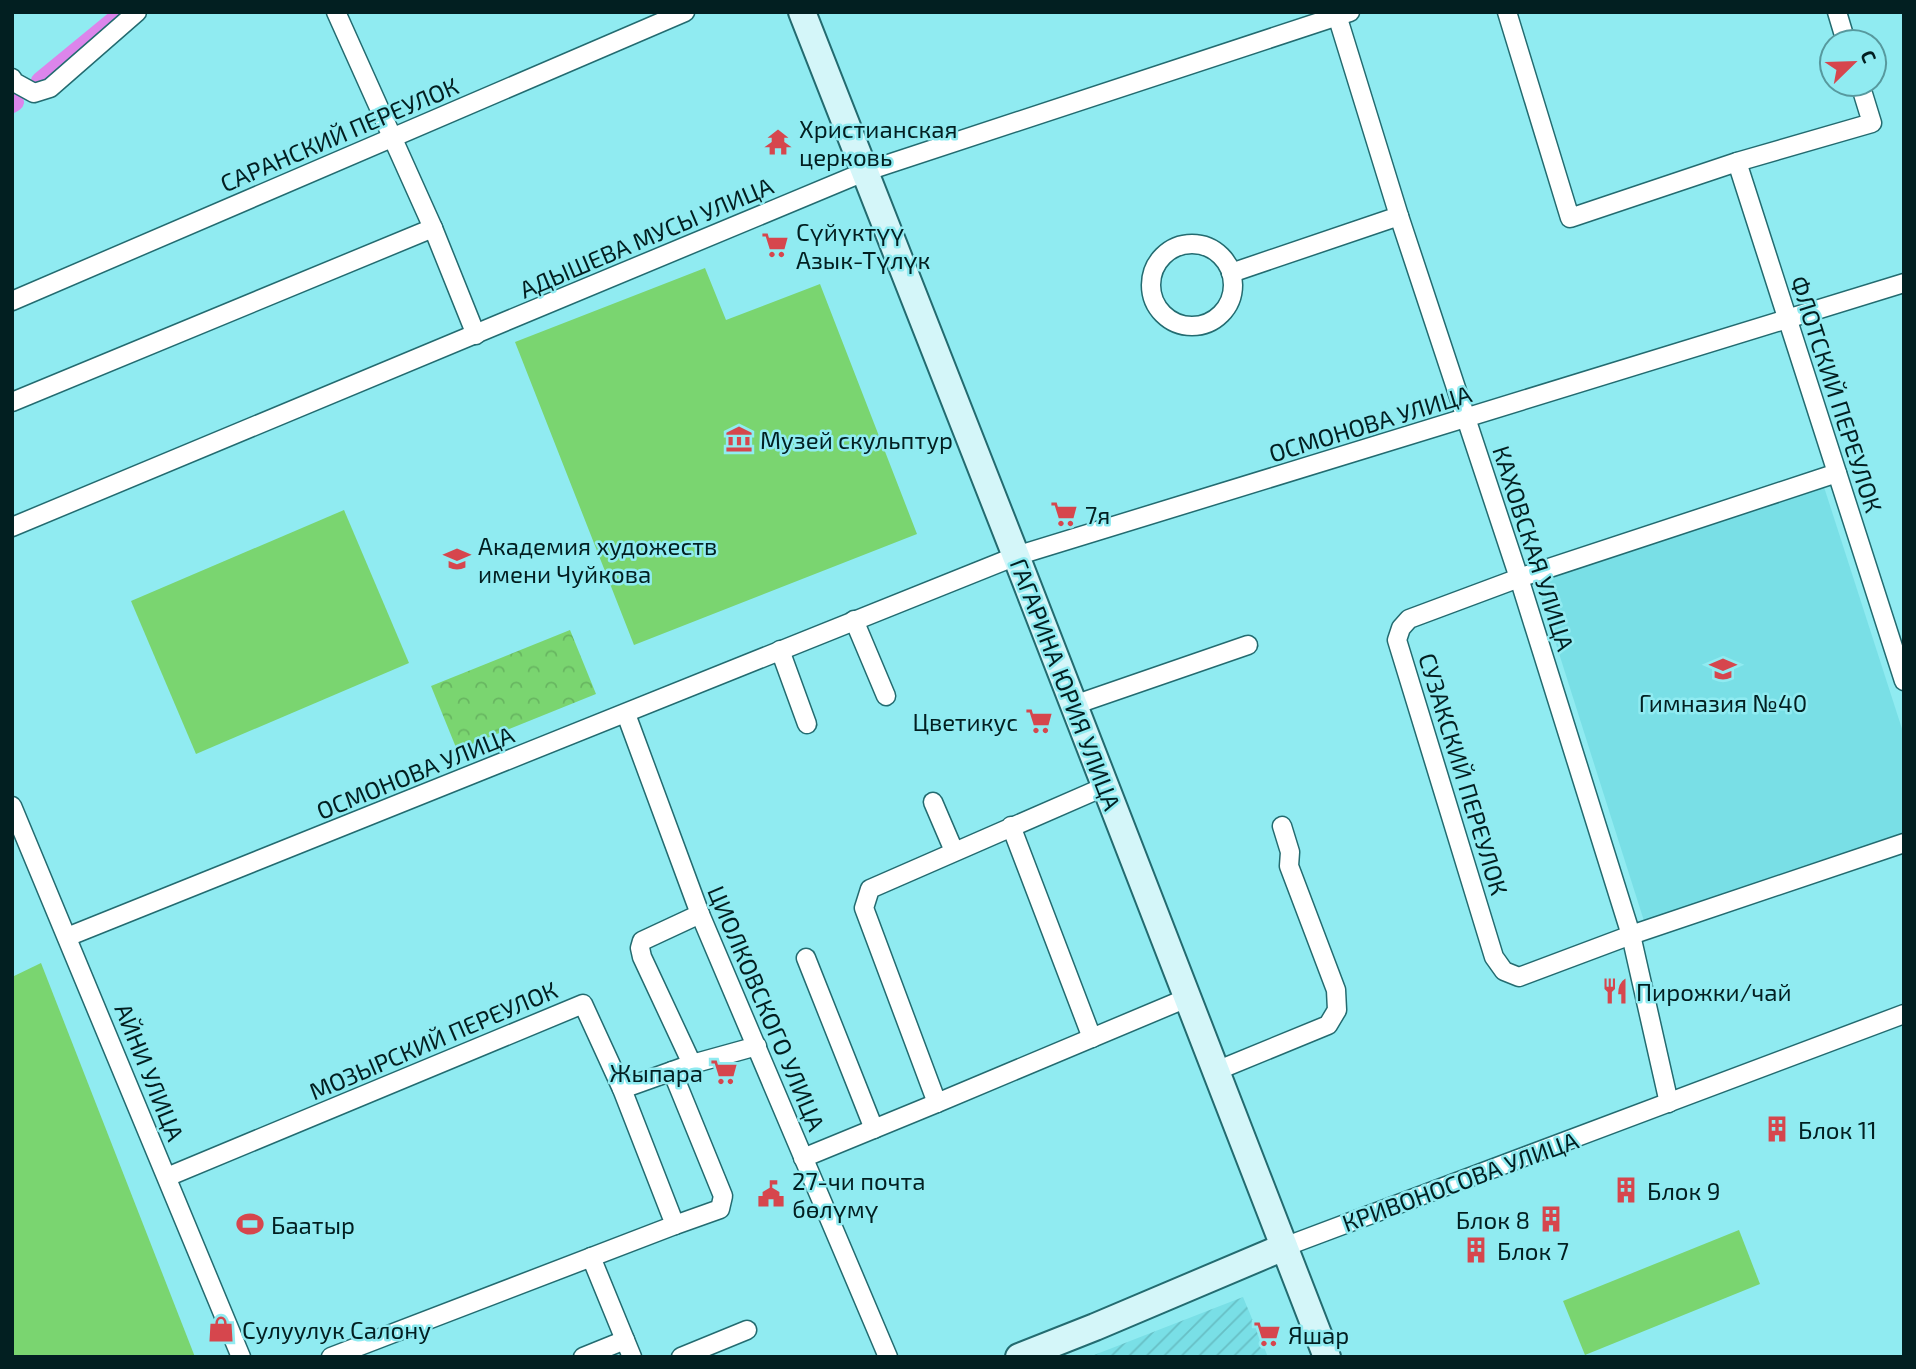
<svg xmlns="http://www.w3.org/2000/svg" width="1916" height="1369" font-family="'Exo 2',sans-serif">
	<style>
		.built { fill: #79dfe6 }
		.industrial { fill: url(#industrial-furrows) }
		.green { fill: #7ad570 }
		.forest { fill: url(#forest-crowns) }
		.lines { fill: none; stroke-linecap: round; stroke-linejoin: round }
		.canal { stroke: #dc85eb; stroke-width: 18 }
		.minor-casing { stroke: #236b70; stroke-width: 21 }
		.secondary-casing { stroke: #236b70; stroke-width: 30 }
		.minor { stroke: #fff; stroke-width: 18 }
		.secondary { stroke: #d4f6f9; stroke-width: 26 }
		.labels { text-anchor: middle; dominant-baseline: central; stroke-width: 5; stroke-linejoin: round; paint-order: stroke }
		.poi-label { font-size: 24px; fill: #021f21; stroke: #90ebf1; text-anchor: start }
		.street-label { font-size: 24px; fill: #021f21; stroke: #90ebf1 }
	</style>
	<defs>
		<pattern id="industrial-furrows" width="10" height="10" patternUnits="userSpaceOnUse" patternTransform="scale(1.75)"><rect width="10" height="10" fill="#79dfe6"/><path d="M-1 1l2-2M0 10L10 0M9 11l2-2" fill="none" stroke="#67bfc5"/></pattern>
		<pattern id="forest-crowns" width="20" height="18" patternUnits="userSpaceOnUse" patternTransform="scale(1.75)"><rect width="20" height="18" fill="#7ad570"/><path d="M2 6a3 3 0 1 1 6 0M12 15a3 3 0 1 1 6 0" fill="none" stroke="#68b661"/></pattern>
	</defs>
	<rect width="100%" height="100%" fill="#90ebf1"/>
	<polygon class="built" points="1824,487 1904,735 1904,833 1644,921 1536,581 1539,578"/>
	<polygon class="industrial" points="1243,1297 1268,1357 1089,1357"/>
	<g class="green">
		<polygon points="705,268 726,320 820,284 917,534 634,645 515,342"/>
		<polygon points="344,510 409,663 196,754 131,601"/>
		<polygon points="41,963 195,1357 12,1357 12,977"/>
		<polygon points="1739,1230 1760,1284 1585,1355 1563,1301"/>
	</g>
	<polygon class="forest" points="570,630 596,694 457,750 431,686"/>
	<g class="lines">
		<g class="canal">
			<polyline points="40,81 124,12"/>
			<polyline points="12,104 15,102"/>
		</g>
		<g class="minor-casing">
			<g id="minor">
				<polyline points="336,12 433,228 476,335"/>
				<polyline points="1336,12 1399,216 1519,578 1631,935 1669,1103"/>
				<polyline points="1507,12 1570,218 1737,162 1872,123 1860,84"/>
				<polyline points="1837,12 1846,42"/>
				<polyline points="12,78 14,82 34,93 50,88 137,12"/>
				<polyline points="1737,162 1904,681"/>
				<circle cx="1192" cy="285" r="41"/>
				<polyline points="1231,273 1399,216"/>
				<polyline points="12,301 685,12"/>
				<polyline points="12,402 433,228"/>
				<polyline points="1837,473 1519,578 1409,619 1401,628 1397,640 1494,957 1504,971 1519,977 1631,935 1904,843"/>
				<polyline points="12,527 864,172 1350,12"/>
				<polyline points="854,620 886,696"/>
				<polyline points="780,650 807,724"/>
				<polyline points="1074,705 1248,645"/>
				<polyline points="626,714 700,914 888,1357"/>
				<polyline points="1106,786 870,889 864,908 937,1103 1187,998"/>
				<polyline points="933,802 954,851"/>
				<polyline points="12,806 241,1357"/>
				<polyline points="1011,826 1092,1038"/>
				<polyline points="67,937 1016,556 1904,283"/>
				<polyline points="806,958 874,1129"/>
				<polyline points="692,1064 642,957 640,948 642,941 700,914"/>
				<polyline points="672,1071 723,1196 720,1209 675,1225"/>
				<polyline points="1216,1071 1328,1025 1337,1010 1336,990 1289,866 1290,852 1282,826"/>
				<polyline points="622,1089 692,1064 757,1046"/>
				<polyline points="803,1158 937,1103"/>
				<polyline points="167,1177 583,1004 622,1089 675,1225 331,1357"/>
				<polyline points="1284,1247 1904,1014"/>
				<polyline points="591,1257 632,1357"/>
				<polyline points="583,1357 625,1340"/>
				<polyline points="681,1357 747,1330"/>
			</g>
		</g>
		<g class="secondary-casing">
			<g id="secondary">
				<polyline points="802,12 1016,556 1327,1357"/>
				<polyline points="1019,1357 1095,1327 1284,1247"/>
			</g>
		</g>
		<use href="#minor" class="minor"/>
		<use href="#secondary" class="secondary"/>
	</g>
	<defs>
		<g id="temple-bare" transform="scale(2.1)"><path d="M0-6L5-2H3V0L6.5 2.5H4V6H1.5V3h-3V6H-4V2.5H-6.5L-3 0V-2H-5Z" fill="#d6464d" stroke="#90ebf1" stroke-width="2.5" paint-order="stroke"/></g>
		<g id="supermarket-bare" transform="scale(2.1)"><path d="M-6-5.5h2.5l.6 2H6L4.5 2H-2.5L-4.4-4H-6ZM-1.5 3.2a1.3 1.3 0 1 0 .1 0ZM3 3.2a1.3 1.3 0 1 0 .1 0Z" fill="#d6464d" stroke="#90ebf1" stroke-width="2.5" paint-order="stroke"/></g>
		<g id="museum-bare" transform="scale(2.1)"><path d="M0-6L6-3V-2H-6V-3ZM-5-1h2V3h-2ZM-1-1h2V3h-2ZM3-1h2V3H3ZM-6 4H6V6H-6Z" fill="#d6464d" stroke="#90ebf1" stroke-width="2.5" paint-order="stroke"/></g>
		<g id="university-bare" transform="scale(2.1)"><path d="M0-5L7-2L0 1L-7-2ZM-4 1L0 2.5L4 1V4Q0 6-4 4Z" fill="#d6464d" stroke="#90ebf1" stroke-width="2.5" paint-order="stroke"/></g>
		<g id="school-bare" transform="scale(2.1)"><path d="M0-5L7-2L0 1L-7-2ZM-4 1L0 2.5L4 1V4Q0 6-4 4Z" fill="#d6464d" stroke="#90ebf1" stroke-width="2.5" paint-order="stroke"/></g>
		<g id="restaurant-bare" transform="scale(2.1)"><path d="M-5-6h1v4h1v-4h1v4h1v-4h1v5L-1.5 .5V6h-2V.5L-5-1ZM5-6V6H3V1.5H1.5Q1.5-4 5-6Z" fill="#d6464d" stroke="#90ebf1" stroke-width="2.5" paint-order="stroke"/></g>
		<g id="building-bare" transform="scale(2.1)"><path d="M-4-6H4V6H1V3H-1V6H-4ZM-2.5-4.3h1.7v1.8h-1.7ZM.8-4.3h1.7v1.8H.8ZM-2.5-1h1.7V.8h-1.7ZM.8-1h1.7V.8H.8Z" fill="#d6464d" stroke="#90ebf1" stroke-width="2.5" paint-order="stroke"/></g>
		<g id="civic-bare" transform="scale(2.1)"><path d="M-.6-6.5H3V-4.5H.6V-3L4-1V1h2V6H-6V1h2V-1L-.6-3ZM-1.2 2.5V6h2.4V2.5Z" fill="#d6464d" stroke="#90ebf1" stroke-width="2.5" paint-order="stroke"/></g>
		<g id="stadium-bare" transform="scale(2.1)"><path d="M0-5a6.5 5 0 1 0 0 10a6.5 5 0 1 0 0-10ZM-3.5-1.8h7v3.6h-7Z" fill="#d6464d" stroke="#90ebf1" stroke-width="2.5" paint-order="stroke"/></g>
		<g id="shop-bare" transform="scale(2.1)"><path d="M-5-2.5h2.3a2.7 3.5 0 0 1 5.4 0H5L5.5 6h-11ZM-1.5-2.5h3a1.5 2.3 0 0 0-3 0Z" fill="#d6464d" stroke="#90ebf1" stroke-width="2.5" paint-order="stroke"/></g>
	</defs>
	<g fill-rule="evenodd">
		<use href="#temple-bare" x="778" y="142"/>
		<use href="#supermarket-bare" x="775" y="245"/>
		<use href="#museum-bare" x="739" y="439"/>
		<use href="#supermarket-bare" x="1064" y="514"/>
		<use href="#university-bare" x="457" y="559"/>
		<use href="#school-bare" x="1723" y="669"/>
		<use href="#supermarket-bare" x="1039" y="721"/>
		<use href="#restaurant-bare" x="1615" y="991"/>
		<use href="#supermarket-bare" x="724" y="1072"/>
		<use href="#building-bare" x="1777" y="1129"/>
		<use href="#building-bare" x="1626" y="1190"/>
		<use href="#civic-bare" x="771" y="1194"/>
		<use href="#building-bare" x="1551" y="1219"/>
		<use href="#stadium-bare" x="250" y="1224"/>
		<use href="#building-bare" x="1476" y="1250"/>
		<use href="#shop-bare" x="221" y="1329"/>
		<use href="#supermarket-bare" x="1267" y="1334"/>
	</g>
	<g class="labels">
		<g class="poi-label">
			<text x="799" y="128">Христианская<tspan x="799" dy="28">церковь</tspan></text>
			<text x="796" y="231">Сүйүктүү<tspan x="796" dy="28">Азык-Түлүк</tspan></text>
			<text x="760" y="439">Музей скульптур</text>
			<text x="1085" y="514">7я</text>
			<text x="478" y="545">Академия художеств<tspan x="478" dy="28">имени Чуйкова</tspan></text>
			<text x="1723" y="702" text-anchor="middle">Гимназия №40</text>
			<text x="1018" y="721" text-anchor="end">Цветикус</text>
			<text x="1636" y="991">Пирожки/чай</text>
			<text x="703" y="1072" text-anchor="end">Жыпара</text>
			<text x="1798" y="1129">Блок 11</text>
			<text x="792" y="1180">27-чи почта<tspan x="792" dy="28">бөлүмү</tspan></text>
			<text x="1647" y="1190">Блок 9</text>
			<text x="1530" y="1219" text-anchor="end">Блок 8</text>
			<text x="271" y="1224">Баатыр</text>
			<text x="1497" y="1250">Блок 7</text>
			<text x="242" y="1329">Сулуулук Салону</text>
			<text x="1288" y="1334">Яшар</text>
		</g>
		<g class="street-label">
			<text transform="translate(339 134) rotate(-23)">САРАНСКИЙ ПЕРЕУЛОК</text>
			<text transform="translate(646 237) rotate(-23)">АДЫШЕВА МУСЫ УЛИЦА</text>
			<text transform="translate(1837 394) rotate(72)">ФЛОТСКИЙ ПЕРЕУЛОК</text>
			<text transform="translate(1370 423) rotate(-17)">ОСМОНОВА УЛИЦА</text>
			<text transform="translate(1534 548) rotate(72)">КАХОВСКАЯ УЛИЦА</text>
			<text transform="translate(1066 684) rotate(69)">ГАГАРИНА ЮРИЯ УЛИЦА</text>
			<text transform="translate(415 772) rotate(-22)">ОСМОНОВА УЛИЦА</text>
			<text transform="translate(1464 774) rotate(73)">СУЗАКСКИЙ ПЕРЕУЛОК</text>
			<text transform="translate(767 1008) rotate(67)">ЦИОЛКОВСКОГО УЛИЦА</text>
			<text transform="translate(433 1040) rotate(-23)">МОЗЫРСКИЙ ПЕРЕУЛОК</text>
			<text transform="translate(150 1072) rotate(68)">АЙНИ УЛИЦА</text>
			<text transform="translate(1460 1181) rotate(-20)">КРИВОНОСОВА УЛИЦА</text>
		</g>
	</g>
	<rect width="1916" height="1369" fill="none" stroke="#021f21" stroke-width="28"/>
	<g transform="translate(1853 63) rotate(67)"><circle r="33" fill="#90ebf1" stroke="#57999e" stroke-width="2"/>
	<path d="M0-5L12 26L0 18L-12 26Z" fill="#d6464d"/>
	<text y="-10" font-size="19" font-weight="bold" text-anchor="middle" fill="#021f21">С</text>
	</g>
</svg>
